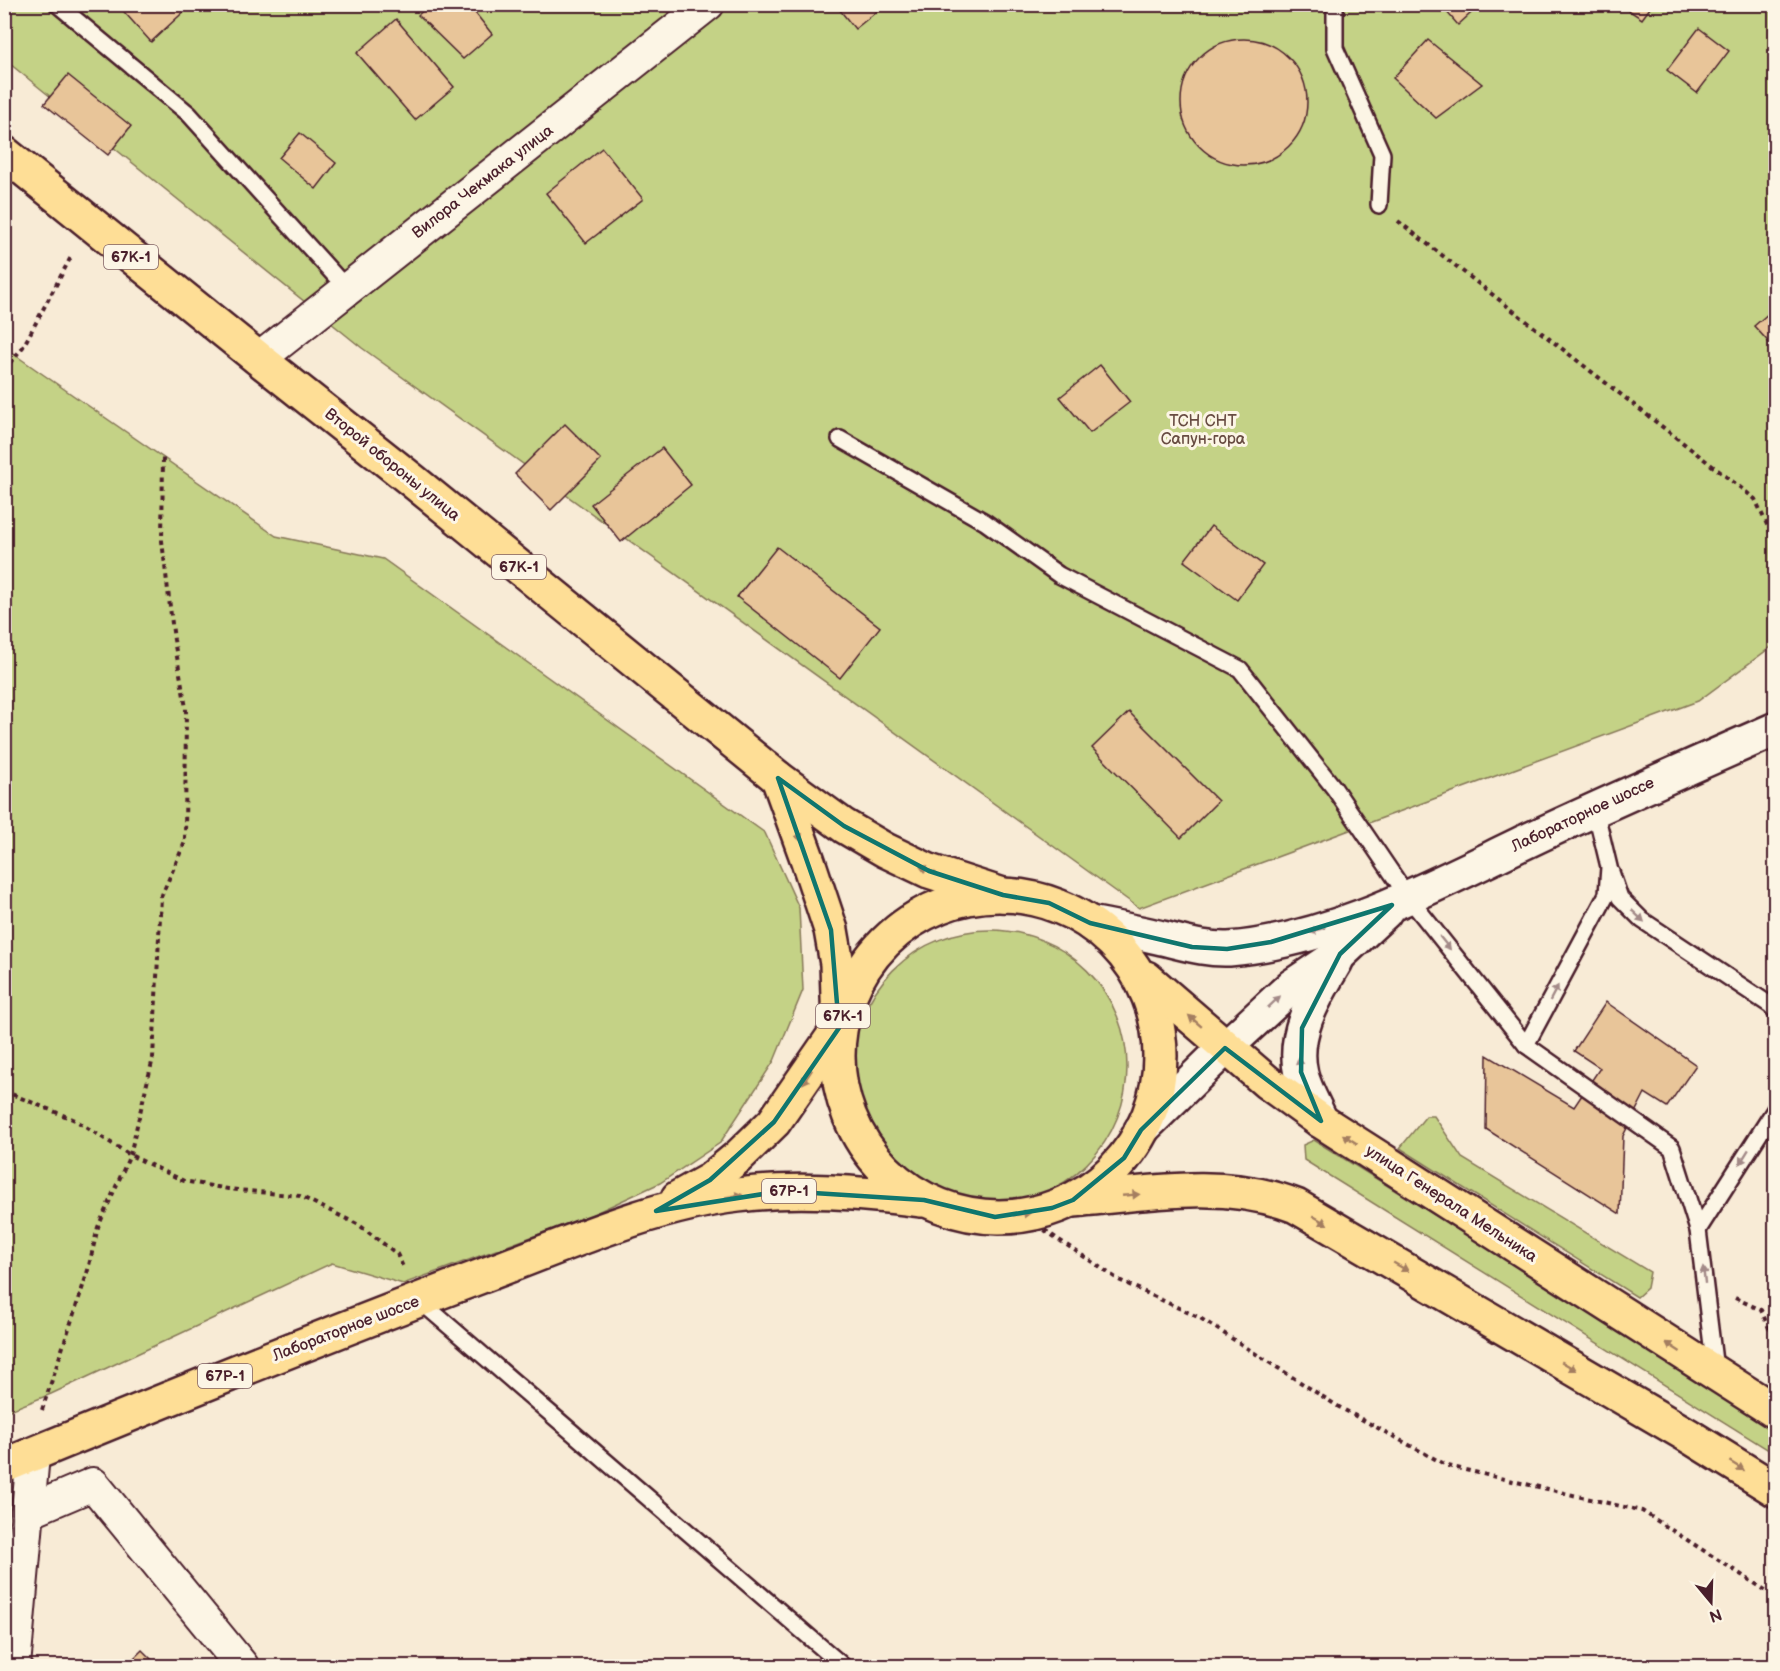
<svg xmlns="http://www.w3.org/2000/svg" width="1780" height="1671" font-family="'Balsamiq Sans',sans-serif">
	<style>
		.green { fill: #c4d286; stroke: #877858; stroke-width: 1.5 }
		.building { fill: #e8c599; stroke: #4a1f2b; stroke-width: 1.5 }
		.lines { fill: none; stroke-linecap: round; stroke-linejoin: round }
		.service-casing { stroke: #4a1f2b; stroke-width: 20 }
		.minor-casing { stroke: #4a1f2b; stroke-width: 36 }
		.secondary-casing { stroke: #4a1f2b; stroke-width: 38 }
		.primary-casing { stroke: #4a1f2b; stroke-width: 38 }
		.path { stroke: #4a1f2b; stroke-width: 4; stroke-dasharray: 4.5 4.5; stroke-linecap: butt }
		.service { stroke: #fcf5e5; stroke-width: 15 }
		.minor { stroke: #fcf5e5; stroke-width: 32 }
		.secondary { stroke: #fcf5e5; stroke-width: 33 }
		.primary { stroke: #fede96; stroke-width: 33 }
		.oneway { fill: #a47e60 }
		.oneway2 { fill: #a38a88 }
		.marked { fill: none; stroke: #0f766e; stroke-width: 4.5; stroke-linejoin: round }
		.labels { text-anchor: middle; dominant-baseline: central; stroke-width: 6; stroke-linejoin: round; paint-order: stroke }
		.shield { fill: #fcf5e5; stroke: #7f5f63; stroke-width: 1.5 }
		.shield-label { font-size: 15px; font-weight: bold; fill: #4a1f2b }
		.street-label { font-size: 16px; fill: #4a1f2b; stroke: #fcf5e5 }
		.park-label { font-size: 16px; fill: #684c42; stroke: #fcf5e5 }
	</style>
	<rect width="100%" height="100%" fill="#f8ebd6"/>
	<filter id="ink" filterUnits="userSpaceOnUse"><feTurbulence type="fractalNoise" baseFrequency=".0167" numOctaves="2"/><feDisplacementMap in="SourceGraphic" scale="12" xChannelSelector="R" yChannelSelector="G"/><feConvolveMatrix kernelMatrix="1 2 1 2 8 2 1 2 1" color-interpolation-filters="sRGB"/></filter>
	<g filter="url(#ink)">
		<g class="green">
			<polygon points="4,5 1775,5 1775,644 1698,701 1139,908 362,348 5,60"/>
			<polygon points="5,348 276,536 383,559 765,833 799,908 803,990 774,1061 720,1143 660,1183 589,1216 403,1284 332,1263 51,1394 5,1412"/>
			<circle cx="990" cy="1067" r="137"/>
			<polygon points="1426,1116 1434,1116 1462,1158 1650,1272 1647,1288 1637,1297 1400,1148"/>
			<polygon points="1314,1140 1775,1427 1775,1454 1304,1160 1303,1145"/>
		</g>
		<g class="building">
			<polygon points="117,4 192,4 151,42"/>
			<polygon points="431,4 468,4 492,34 463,59 418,15"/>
			<polygon points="835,4 886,4 855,29"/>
			<polygon points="1440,4 1481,4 1458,25"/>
			<polygon points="1619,4 1653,4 1642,19"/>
			<polygon points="396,19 454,87 415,120 357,53"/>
			<polygon points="1699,28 1729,51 1697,93 1667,70"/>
			<circle cx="1244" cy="102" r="63"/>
			<polygon points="1428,40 1482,84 1436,118 1393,78"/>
			<polygon points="68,75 131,126 108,155 44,104"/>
			<polygon points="300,133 336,163 316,189 279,158"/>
			<polygon points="602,148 643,199 586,243 546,193"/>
			<polygon points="1776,307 1776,350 1754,326"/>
			<polygon points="1100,365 1130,402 1090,433 1060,397"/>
			<polygon points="565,424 601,460 551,510 515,474"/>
			<polygon points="662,448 691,485 621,542 591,504"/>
			<polygon points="1211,526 1263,565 1237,600 1184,561"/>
			<polygon points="777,547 880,627 840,678 737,597"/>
			<polygon points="1129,712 1218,801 1181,838 1092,748"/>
			<polygon points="1606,1002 1696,1065 1667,1107 1645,1093 1623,1136 1620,1214 1486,1129 1487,1055 1574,1107 1600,1068 1574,1051"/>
			<polygon points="142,1650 158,1666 126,1666"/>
		</g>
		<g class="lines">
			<g class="service-casing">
				<g id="service">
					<polyline points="57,4 189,114 347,289"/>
					<polyline points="1335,4 1335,48 1382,154 1379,205"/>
					<polyline points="840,439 985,522 1059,575 1240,669 1334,788 1408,897 1526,1045 1672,1148 1698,1230 1715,1370"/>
					<polyline points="1611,872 1620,898 1642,920 1770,1005 1776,1011"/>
					<polyline points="1526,1045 1607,894 1609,867 1595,809"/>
					<polyline points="1698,1230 1776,1108"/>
					<polyline points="419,1300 843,1666"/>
				</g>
			</g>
			<g class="minor-casing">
				<g id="minor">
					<polyline points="259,359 708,4"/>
					<polyline points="27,1512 93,1484 242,1666"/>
					<polyline points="14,1666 33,1455"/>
				</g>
			</g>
			<g class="secondary-casing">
				<g id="secondary">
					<path d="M1090,923C1114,928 1138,932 1162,938C1184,943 1205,950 1229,949C1335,940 1436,884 1531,839C1612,801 1694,765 1776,729"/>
					<path d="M1321,1121C1314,1105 1305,1090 1301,1074C1291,1033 1316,995 1336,961"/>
					<polyline points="1141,1130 1225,1048 1292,986 1340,954 1385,912"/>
				</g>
			</g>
			<g class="primary-casing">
				<g id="primary">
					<polyline points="4,153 259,359 413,481 778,778 844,826 885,850 929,871 1003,895"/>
					<circle cx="999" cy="1056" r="161"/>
					<polyline points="1146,978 1267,1082 1321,1121 1776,1412"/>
					<polyline points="678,1198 710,1180 738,1157 774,1122 839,1028 837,964 831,930 808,861 778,778"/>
					<path d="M1073,1200C1146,1193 1225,1178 1296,1206L1689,1436L1776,1490"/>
					<path d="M4,1466C162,1401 320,1337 479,1277C563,1246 648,1206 738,1195C800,1187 861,1193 922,1200"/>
				</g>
			</g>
			<g class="path">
				<polyline points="1398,221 1755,499 1776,544"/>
				<polyline points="4,370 23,347 72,255"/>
				<polyline points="4,1091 75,1120 130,1155 184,1181 228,1189 300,1196 359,1225 397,1254 403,1267"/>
				<polyline points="1022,1215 1119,1280 1200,1318 1339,1407 1448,1466 1642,1511 1776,1597"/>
				<polyline points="1735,1298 1761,1310 1776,1344"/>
				<polyline points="42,1410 87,1274 98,1227 130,1155 153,1058 161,897 185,842 186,708 174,640 162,541 163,458"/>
			</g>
			<use href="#service" class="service"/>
			<use href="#minor" class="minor"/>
			<use href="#secondary" class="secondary"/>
			<use href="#primary" class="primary"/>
		</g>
		<defs><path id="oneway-solid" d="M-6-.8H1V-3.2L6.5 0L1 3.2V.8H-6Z" transform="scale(1.5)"/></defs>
		<g class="oneway">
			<use href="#oneway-solid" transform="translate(798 833) rotate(70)"/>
			<use href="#oneway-solid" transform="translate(928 870) rotate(-158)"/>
			<use href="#oneway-solid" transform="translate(1195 1021) rotate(-139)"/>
			<use href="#oneway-solid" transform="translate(807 1077) rotate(124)"/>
			<use href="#oneway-solid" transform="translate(1350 1139) rotate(-147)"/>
			<use href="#oneway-solid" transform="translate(1131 1195) rotate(-5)"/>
			<use href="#oneway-solid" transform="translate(734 1196) rotate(-9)"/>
			<use href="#oneway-solid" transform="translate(1022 1214) rotate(-8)"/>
			<use href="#oneway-solid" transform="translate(1320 1220) rotate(30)"/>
			<use href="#oneway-solid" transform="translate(1401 1267) rotate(30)"/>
			<use href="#oneway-solid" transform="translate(1673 1347) rotate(-147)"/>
			<use href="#oneway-solid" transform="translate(1569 1366) rotate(30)"/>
			<use href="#oneway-solid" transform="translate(1737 1466) rotate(32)"/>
		</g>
		<g class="oneway2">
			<use href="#oneway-solid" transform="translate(1638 916) rotate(43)"/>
			<use href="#oneway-solid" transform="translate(1317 930) rotate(164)"/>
			<use href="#oneway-solid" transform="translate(1445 943) rotate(51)"/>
			<use href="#oneway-solid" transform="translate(1554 993) rotate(-62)"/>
			<use href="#oneway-solid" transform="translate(1274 1002) rotate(-43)"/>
			<use href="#oneway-solid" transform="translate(1300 1066) rotate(-100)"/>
			<use href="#oneway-solid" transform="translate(1744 1157) rotate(122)"/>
			<use href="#oneway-solid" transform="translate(1704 1275) rotate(-97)"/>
		</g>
	</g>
	<path class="marked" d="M778,778L844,826L929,871L1003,895L1049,903L1090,923L1192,947L1227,949L1271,942L1392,905L1340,954L1302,1028L1301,1072L1321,1121L1225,1048L1141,1130L1124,1158L1073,1200L1052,1208L995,1217L924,1200L782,1191L656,1211L710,1180L774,1122L839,1028L831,930Z"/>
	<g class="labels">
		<g class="shield">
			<rect x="104" y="245" width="54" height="24" rx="4.5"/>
			<rect x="492" y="555" width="54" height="24" rx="4.5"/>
			<rect x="816" y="1004" width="54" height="24" rx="4.5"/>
			<rect x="762" y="1179" width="54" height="24" rx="4.5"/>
			<rect x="198" y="1364" width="54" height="24" rx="4.5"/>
		</g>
		<g class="shield-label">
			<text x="131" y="257">67К-1</text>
			<text x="519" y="567">67К-1</text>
			<text x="843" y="1016">67К-1</text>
			<text x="789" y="1191">67Р-1</text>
			<text x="225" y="1376">67Р-1</text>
		</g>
		<g class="street-label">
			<text transform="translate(483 182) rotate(-38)">Вилора Чекмака улица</text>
			<text transform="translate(392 465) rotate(39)">Второй обороны улица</text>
			<text transform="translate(1583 815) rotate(-25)">Лабораторное шоссе</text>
			<text transform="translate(1451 1204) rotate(33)">улица Генерала Мельника</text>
			<text transform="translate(346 1329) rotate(-21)">Лабораторное шоссе</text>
		</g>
		<g class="park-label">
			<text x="1203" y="421">ТСН СНТ<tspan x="1203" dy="18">Сапун-гора</tspan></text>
		</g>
	</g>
	<rect width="1780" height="1671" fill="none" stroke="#fcf5e5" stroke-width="24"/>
	<rect x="12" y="12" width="1756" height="1647" fill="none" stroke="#4a1f2b" stroke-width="2" filter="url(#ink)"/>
	<g transform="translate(1711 1602) rotate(161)" stroke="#fcf5e5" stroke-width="4.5" paint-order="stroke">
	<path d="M0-4.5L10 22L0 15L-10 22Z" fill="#4a1f2b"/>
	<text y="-9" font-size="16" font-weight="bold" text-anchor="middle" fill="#4a1f2b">N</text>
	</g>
</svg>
